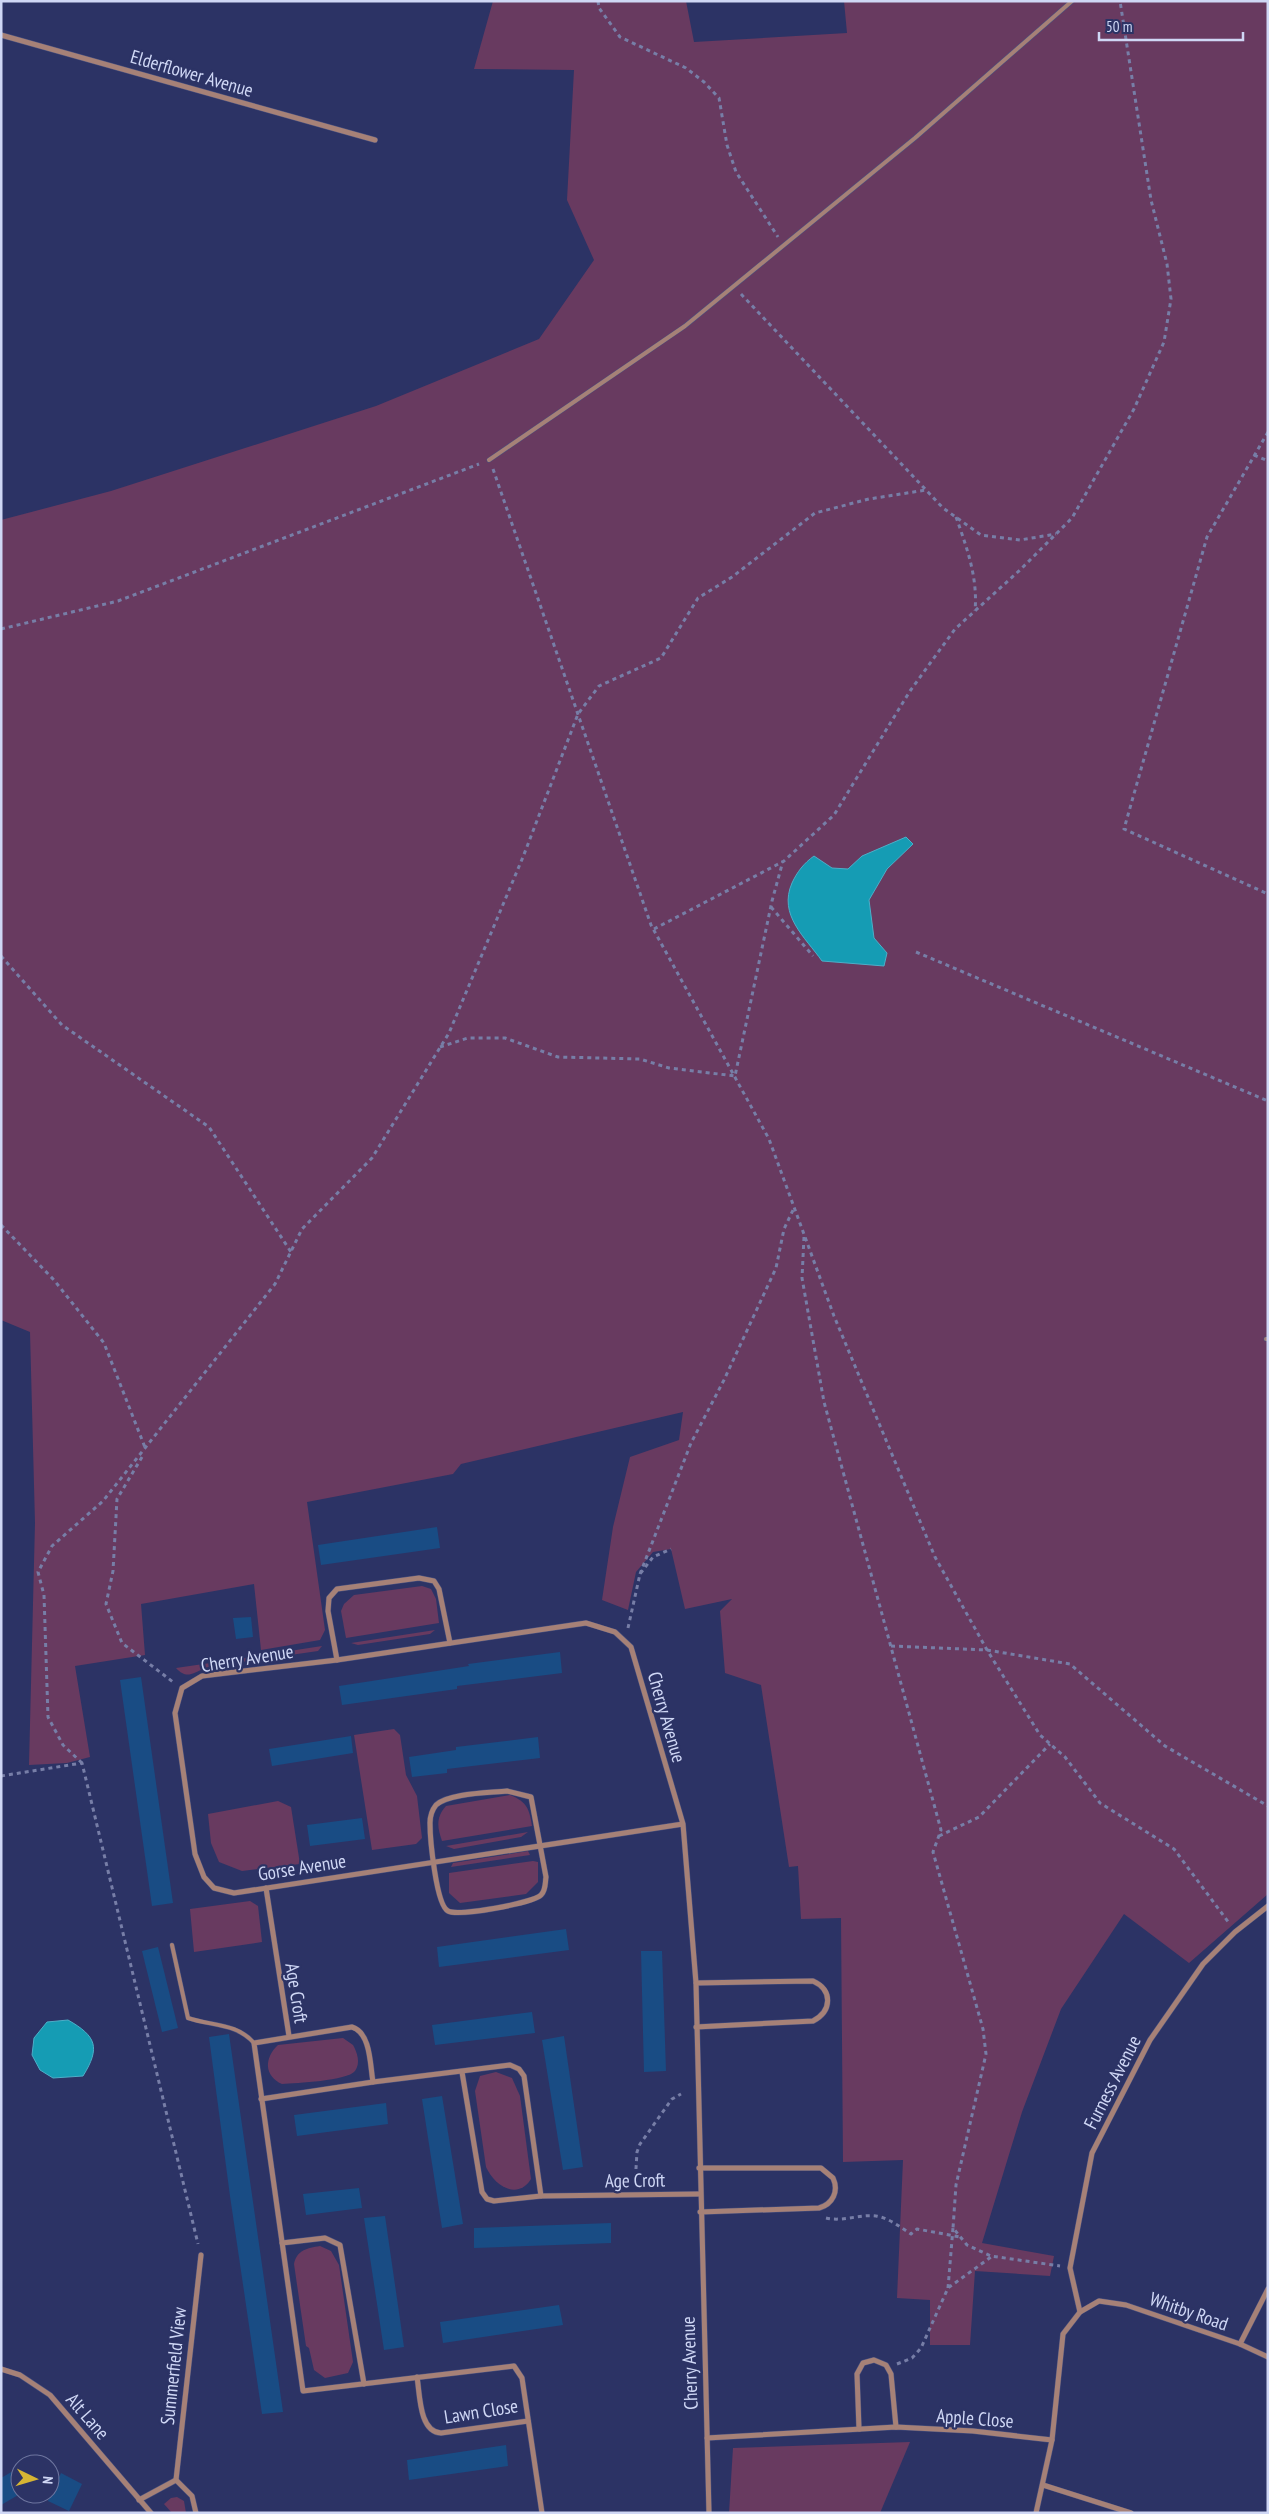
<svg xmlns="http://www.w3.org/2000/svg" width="1269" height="2514" font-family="'PT Sans Narrow',sans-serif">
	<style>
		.green { fill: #683a60 }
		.water { fill: #159cb4; stroke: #4daec8 }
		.building { fill: #194c84 }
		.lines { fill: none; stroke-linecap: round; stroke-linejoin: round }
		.service-casing { stroke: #49517f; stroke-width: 5 }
		.minor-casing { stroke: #49517f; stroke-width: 6 }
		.path { stroke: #777ea7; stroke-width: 3; stroke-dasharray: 4 4; stroke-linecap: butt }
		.service { stroke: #a68177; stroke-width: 4 }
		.minor { stroke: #a68177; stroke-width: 5 }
		.labels { text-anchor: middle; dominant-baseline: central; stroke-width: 4.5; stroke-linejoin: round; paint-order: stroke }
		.street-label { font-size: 19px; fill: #cfd7f5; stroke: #2c3365 }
	</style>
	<rect width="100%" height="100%" fill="#2c3365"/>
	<g class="green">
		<polygon points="493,1 686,1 694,42 847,33 844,1 1268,1 1268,1894 1189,1963 1124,1914 1061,2009 1022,2112 982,2243 1054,2256 1050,2276 975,2271 970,2345 930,2345 930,2300 897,2298 903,2160 843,2162 841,1918 801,1919 798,1866 789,1867 761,1685 725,1673 720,1611 732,1599 685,1609 671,1549 653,1552 636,1572 628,1610 602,1600 613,1527 630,1457 679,1440 683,1412 461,1464 453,1474 307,1502 325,1630 320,1640 261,1650 254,1584 141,1604 145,1655 75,1666 90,1757 67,1763 29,1765 35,1523 30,1332 1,1320 1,520 111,491 376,406 539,339 594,260 567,200 574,70 474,69"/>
		<polygon points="422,1586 431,1589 436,1599 439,1623 346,1638 341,1611 344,1604 354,1595"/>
		<polygon points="435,1630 430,1634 358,1645 351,1643"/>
		<polygon points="322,1646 318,1651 241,1662 238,1659"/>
		<path d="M231,1660V1662C222,1664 211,1665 203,1669C192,1674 186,1679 176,1668Z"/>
		<polygon points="394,1729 400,1735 406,1775 417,1796 422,1838 416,1844 372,1850 354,1735"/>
		<path d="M510,1795C527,1802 529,1808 532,1826L442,1841C437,1827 436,1817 446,1806Z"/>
		<polygon points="278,1801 291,1807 300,1864 242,1871 219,1862 211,1843 208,1814"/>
		<polygon points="528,1832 521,1837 454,1849 446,1846"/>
		<polygon points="528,1851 530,1855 451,1867 453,1863"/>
		<polygon points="533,1861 538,1862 538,1882 526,1894 460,1903 449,1893 449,1873"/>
		<polygon points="250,1901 258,1906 262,1942 194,1952 190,1909"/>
		<path d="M343,2038L353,2045C357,2052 361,2063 355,2071C347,2081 296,2083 282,2084C264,2076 264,2058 278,2045Z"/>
		<path d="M496,2072L512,2078L520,2096L531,2179C517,2201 494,2185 486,2167L475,2091L480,2076Z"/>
		<path d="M320,2246L331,2251L339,2265L353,2362L348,2373L325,2378L314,2370L309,2348L306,2346L294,2264C297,2250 307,2248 320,2246Z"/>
		<polygon points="910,2442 880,2513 729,2513 733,2448"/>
		<polygon points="177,2497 184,2501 186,2513 172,2513 164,2504 171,2498"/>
	</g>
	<g class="water">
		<path d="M906,837L913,844L887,869L869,900L874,938L887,953L884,966L822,961C805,937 778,915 792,883C797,872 804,863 814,856L832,868L848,869L862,856Z"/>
		<path d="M68,2020C96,2036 101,2047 83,2076L53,2078L40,2070L32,2055L34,2038L47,2022Z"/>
	</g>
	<g class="building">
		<polygon points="437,1527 440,1548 321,1565 318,1545"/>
		<polygon points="251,1617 253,1637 236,1639 233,1618"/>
		<polygon points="560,1652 562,1673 457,1686 457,1689 342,1705 339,1686 469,1666 468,1664"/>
		<polygon points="141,1677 173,1903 152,1906 120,1680"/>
		<polygon points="351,1736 353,1753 272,1766 269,1749"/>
		<polygon points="538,1737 540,1758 447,1769 447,1773 412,1777 409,1757 456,1750 456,1747"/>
		<polygon points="362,1818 365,1839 310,1846 307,1825"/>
		<polygon points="566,1929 569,1950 439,1967 437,1947"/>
		<polygon points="158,1947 178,2028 162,2032 142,1951"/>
		<polygon points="641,1951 662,1951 666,2071 644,2072"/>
		<polygon points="532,2012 535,2033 435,2045 432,2025"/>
		<polygon points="229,2034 283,2412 262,2414 230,2196 209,2037"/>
		<polygon points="564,2036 583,2167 563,2170 542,2040"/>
		<polygon points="442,2096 463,2224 442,2228 422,2099"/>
		<polygon points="386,2103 388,2124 297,2136 294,2115"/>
		<polygon points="359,2188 362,2208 306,2215 303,2194"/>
		<polygon points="385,2216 404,2347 384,2350 364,2218"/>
		<polygon points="611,2223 611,2243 474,2248 474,2228"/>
		<polygon points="559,2305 563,2325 443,2343 440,2322"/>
		<polygon points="506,2445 508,2466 409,2480 407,2460"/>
		<polygon points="20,2467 20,2494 1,2505 1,2478"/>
		<polygon points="61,2473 82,2484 69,2511 48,2501"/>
	</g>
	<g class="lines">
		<g class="service-casing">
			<g id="service">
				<polyline points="489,460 685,326 915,138 1072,1"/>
				<polyline points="1266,1339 1268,1339"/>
				<path d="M172,1945L188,2018C211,2026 237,2023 254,2043"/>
			</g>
		</g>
		<g class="minor-casing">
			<g id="minor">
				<polyline points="1,35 375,140"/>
				<polyline points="337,1660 328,1611 329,1598 337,1589 419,1578 434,1581 439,1589 450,1643"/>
				<path d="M507,1791L531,1797L546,1877C545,1883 546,1890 541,1895C533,1903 458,1917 448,1911C436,1905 430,1838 430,1823C430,1817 432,1810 436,1805C449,1793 489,1793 507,1791Z"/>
				<polyline points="683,1824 234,1893 214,1888 204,1877 195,1854 175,1713 182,1688 202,1676 337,1660 586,1623 615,1632 631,1647 683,1824 696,1983 709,2513"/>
				<polyline points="266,1888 289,2036"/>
				<path d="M696,1983L813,1981C833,1990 832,2011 813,2021L696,2027"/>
				<polyline points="462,2072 482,2192 487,2199 494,2201 541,2196"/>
				<path d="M373,2082C370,2065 371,2033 352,2027L254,2043L303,2391L514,2366L522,2378L542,2513"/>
				<polyline points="261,2099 373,2082 510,2065 519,2069 524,2076 541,2196 699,2194"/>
				<path d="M699,2168H821L833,2178C839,2191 833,2204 819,2208L700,2212"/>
				<polyline points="282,2243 325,2238 340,2245 364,2384"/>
				<polyline points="1080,2312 1070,2268 1092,2153 1150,2040 1203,1964 1235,1932 1268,1906"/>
				<polyline points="1240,2344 1268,2289"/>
				<polyline points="1,2369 20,2375 50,2395 151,2513"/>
				<path d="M417,2377C420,2394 419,2432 441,2433L528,2421"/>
				<polyline points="859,2429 857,2374 863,2363 874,2360 886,2365 891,2374 896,2427"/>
				<polyline points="707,2438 896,2427 973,2431 1052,2440"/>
				<polyline points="176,2480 201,2255"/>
				<polyline points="1043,2485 1131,2513"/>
				<polyline points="139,2500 176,2480 192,2496 196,2513"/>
				<polyline points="1036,2513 1052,2440 1063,2334 1080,2312 1099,2301 1126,2305 1240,2344 1268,2357"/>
			</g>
		</g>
		<g class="path">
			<polyline points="598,1 599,8 620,37 686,68 704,82 719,98 727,145 736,172 778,237"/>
			<polyline points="741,294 943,508 981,535 1020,540 1056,534"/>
			<polyline points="1268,432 1207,537 1124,829 1268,894"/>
			<polyline points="1254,455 1268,461"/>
			<polyline points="493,469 651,925 769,1139 834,1316 935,1557 987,1650 1040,1735 1065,1757 1100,1803 1174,1849 1229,1923"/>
			<path d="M956,517C967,548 978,578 975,611"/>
			<polyline points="1,629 118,601 479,464"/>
			<polyline points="771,907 813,956"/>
			<polyline points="654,929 784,861 834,815 910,691 955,629 1020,570 1072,518 1134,409 1164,342 1171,299 1167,264 1151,200 1120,1"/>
			<polyline points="916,952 1268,1101"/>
			<polyline points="1,956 62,1025 209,1127 291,1252"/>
			<polyline points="440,1047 468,1038 505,1038 558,1057 640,1059 669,1068 735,1076 772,901 783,861"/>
			<polyline points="1,1225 54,1280 104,1343 146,1450"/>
			<polyline points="804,1237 802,1278 824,1402 941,1830 933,1852 983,2029 986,2054 956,2185 953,2228 967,2245 991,2256 1060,2266"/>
			<polyline points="142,1457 117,1499 113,1571 106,1604 122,1643 173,1682"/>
			<polyline points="640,1574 691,1443 724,1380 776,1268 784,1229 794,1208"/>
			<polyline points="628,1628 640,1574 653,1557 671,1549"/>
			<polyline points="891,1646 987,1650 1070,1664 1165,1746 1268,1806"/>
			<polyline points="82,1763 63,1745 48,1717 44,1595 38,1572 52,1546 103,1501 275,1284 302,1229 372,1158 449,1033 523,857 578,714 599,686 661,658 698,598 732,577 815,513 869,499 926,490"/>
			<polyline points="1,1776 82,1763 198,2244"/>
			<polyline points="939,1836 979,1817 1050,1744"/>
			<polyline points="635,2185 637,2152 640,2144 672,2099 681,2094"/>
			<path d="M826,2218C843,2222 860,2214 876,2216C889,2218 900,2227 911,2234L917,2229L960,2237"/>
			<polyline points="948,2288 953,2228"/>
			<polyline points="897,2364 912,2358 921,2348 948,2288 991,2257"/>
		</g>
		<use href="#service" class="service"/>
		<use href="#minor" class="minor"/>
	</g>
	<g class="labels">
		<g class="street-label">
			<text transform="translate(192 73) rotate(16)">Elderflower Avenue</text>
			<text transform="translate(247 1658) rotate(-9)">Cherry Avenue</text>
			<text transform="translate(667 1717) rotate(74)">Cherry Avenue</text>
			<text transform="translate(302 1867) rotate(-9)">Gorse Avenue</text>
			<text transform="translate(297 1993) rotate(81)">Age Croft</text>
			<text transform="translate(1112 2082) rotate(-63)">Furness Avenue</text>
			<text transform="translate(635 2180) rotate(-1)">Age Croft</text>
			<text transform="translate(1189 2311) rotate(19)">Whitby Road</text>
			<text transform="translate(689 2363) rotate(-92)">Cherry Avenue</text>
			<text transform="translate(173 2366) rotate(-84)">Summerfield View</text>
			<text transform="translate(481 2411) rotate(-9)">Lawn Close</text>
			<text transform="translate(88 2416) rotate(49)">Alt Lane</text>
			<text transform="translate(975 2418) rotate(4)">Apple Close</text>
		</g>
	</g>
	<rect width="1269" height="2514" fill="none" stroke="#cfd7f5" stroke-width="5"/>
	<g transform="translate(35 2479) rotate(95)"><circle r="24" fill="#2c3365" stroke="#6d759f"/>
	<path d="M0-4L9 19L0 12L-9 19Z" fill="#d6b534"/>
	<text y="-8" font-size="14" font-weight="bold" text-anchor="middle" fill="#cfd7f5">N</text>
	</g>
	<path d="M1099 32v8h144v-8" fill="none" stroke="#cfd7f5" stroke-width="2.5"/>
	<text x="1106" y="32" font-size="15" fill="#cfd7f5" stroke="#2c3365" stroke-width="4" paint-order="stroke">50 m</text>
</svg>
